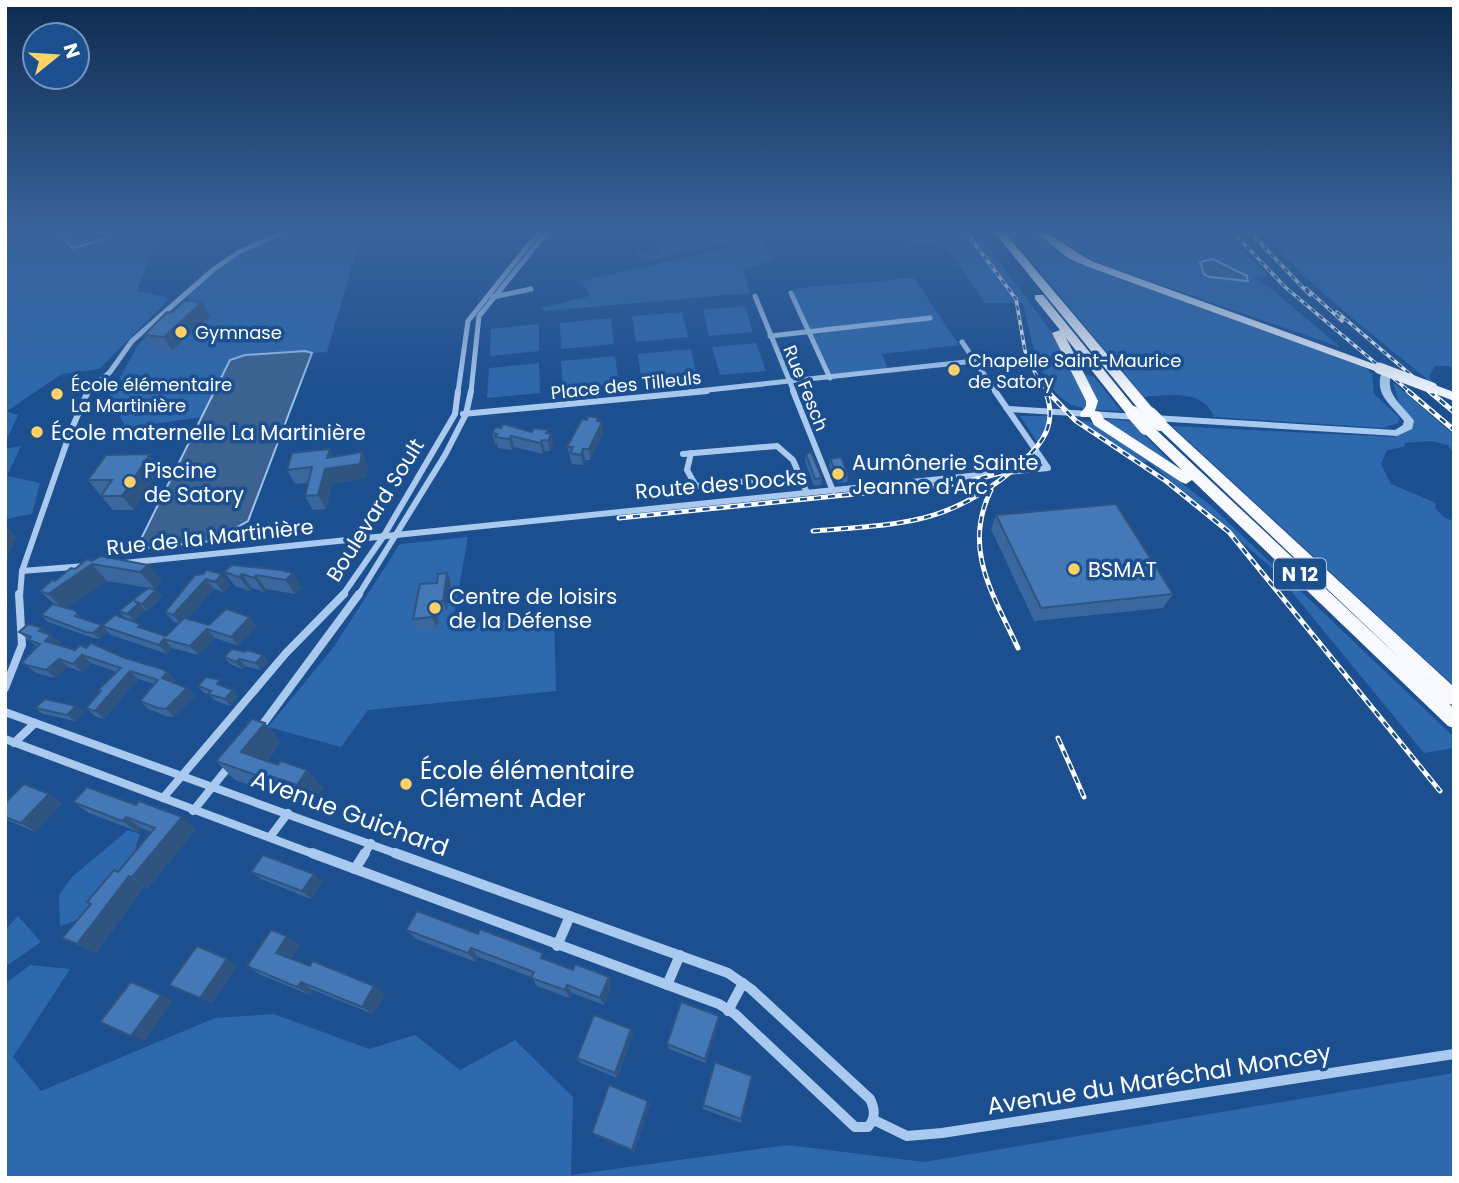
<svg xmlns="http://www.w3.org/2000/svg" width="1459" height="1183" font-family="Poppins,sans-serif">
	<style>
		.green { fill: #2e69ad; fill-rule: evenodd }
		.water { fill: #3c6290; stroke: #9cc4f0; stroke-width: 2 }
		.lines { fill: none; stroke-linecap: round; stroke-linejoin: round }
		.minor-far3 { stroke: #a9c9ee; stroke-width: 5 }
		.minor-far2 { stroke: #a9c9ee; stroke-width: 6 }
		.minor-far1 { stroke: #a9c9ee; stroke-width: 8 }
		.minor { stroke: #a9c9ee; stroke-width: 10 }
		.tertiary { fill: #a9c9ee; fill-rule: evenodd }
		.primary { fill: #f0f6ff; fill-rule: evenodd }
		.trunk { fill: #f8faff; fill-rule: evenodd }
		.rail-far1-casing { stroke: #fff; stroke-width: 3.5 }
		.rail-casing { stroke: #fff; stroke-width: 5 }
		.rail-far1 { stroke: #1b4f8f; stroke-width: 2; stroke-dasharray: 5; stroke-linecap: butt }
		.rail { stroke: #1b4f8f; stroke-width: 2.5; stroke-dasharray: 7; stroke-linecap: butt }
		.primary-bridge { stroke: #f0f6ff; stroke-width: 11 }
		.trunk-bridge { stroke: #f8faff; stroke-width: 14 }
		.wall { fill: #3a679d }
		.shaded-wall { fill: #305480 }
		.building { fill: #4478b7; stroke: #305480; stroke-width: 2 }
		.poi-dot { fill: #ffd166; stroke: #1b4f8f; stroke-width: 2.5 }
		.labels { text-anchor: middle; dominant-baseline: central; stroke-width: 7; stroke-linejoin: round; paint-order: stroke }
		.far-poi-label { font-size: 18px; fill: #fff; stroke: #1b4f8f; text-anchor: start }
		.far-street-label { font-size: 18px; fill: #fff; stroke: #1b4f8f }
		.shield { fill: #1b4f8f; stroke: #bbcadd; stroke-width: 2 }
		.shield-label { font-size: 19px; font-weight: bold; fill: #fff }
		.poi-label { font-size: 21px; fill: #fff; stroke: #1b4f8f; text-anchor: start }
		.street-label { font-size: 21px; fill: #fff; stroke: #1b4f8f }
		.near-poi-label { font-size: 24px; fill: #fff; stroke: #1b4f8f; text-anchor: start }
		.near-street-label { font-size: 24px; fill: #fff; stroke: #1b4f8f }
	</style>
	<rect width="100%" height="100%" fill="#1b4f8f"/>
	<g class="green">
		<polygon points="5,232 158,232 137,291 170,298 99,369 62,374 7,411 18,415 5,443"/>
		<polygon points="287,232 362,232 327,352 312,353 305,351 230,360 202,417 126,428 109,395 126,389 120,378 138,345 206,279 230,260"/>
		<polygon points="670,232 759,232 760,235 647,261 642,260 635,251 636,249 642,249 641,253 656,255"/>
		<path d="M935,232H977L1056,338L1088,403L1085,408C1044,406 1030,336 1023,303H985Z"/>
		<path d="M1007,232H1041L1067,253L1363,366L1372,374L1374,394L1400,418L1398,423L1383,428L1214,417C1204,389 1168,395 1144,397Z"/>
		<path d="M1050,232H1229L1268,276L1252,277L1274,291L1340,347L1095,262ZM1221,261L1247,276L1248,280H1223L1204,274Z"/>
		<path d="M1264,232H1454V366H1435L1429,376L1432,383C1374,335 1312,290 1264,232Z"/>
		<polygon points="762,240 772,261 743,269 750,293 545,311 541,308 590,296 582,281"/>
		<polygon points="914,278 959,345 882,354 888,369 832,376 792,289"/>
		<polygon points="745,306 753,332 709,336 703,310"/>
		<polygon points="682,312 688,337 636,342 632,316"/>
		<polygon points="611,318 614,344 561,349 560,323"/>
		<polygon points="539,324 539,351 490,356 491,329"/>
		<polygon points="756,343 766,371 720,375 712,347"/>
		<polygon points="691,349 697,378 642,383 638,354"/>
		<polygon points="615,356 619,385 563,391 561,361"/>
		<polygon points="539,363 540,393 487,398 489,368"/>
		<polygon points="1084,374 1094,377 1121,411 1096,410"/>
		<polygon points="1393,382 1454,435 1454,453 1447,445 1430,441 1405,443 1404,447 1387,450 1381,464 1391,484 1436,503 1435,508 1445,518 1454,521 1454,686 1172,426 1393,437 1407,431 1412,423 1399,404"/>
		<polygon points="1020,416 1049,416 1047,429 1038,443"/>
		<polygon points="1107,419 1130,421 1175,466 1107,422"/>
		<polygon points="1078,420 1092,422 1143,453 1210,505 1454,737 1454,748 1424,753 1273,569 1149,462 1141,462"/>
		<polygon points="21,446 7,476 40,483 32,514 5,519 5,449"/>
		<polygon points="468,537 452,625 554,615 556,691 368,710 341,747 268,727 333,648 400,544"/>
		<path d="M128,830L140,834L136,846L138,856C117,881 94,919 60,926L59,895L72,877Z"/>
		<polygon points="18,916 41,942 5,967 5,930"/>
		<polygon points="30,965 70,969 13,1057 41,1091 215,1018 274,1014 369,1049 415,1035 460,1070 515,1040 573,1097 571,1175 788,1145 924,1162 1454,1073 1454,1178 5,1178 5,984"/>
	</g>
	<g class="water">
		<polygon points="57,232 109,232 107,238 73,248"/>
		<polygon points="1213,259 1247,276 1248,281 1209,277 1204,274 1200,262"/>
		<polygon points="305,351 312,353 248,521 234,529 222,540 136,549 230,360 245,355"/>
	</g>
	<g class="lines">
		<g class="minor-far3">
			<polyline points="791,293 830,378"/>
			<polyline points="755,296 794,392"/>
			<polyline points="493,297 531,289"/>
			<polyline points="770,336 930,318"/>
			<polyline points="962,342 996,392"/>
			<polyline points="87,392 110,372 132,341 214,269 239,252 283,232"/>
			<polyline points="458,392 468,321 539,232"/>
			<polyline points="471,392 479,316 547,232"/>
			<polyline points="689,392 975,361"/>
		</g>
		<g class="minor-far2">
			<polyline points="793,391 833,491"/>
			<polyline points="463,414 707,391"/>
			<polyline points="691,453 687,470 696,486 802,476"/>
			<polyline points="683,454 777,446 793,460 807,493"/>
			<polyline points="124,563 1048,468 995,391"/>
			<polyline points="85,566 22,571 70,433 88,391"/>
			<polyline points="20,596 22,571"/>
			<polyline points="342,596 383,537 455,414 458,391"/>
			<polyline points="358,596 445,455 466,414 471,391"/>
		</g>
		<g class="minor-far1">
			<polyline points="5,688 22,645 19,594"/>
			<polyline points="5,712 400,855"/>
			<polyline points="260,728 359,594"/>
			<polyline points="5,739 316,855"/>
			<polyline points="14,743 35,723"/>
			<polyline points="163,798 286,653 344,594"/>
			<polyline points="193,811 230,765"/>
			<polyline points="270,837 288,813"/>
			<polyline points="364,855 371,843"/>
		</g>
		<g class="minor">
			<path d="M312,853L719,1004L735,1014L855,1127H868C876,1118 875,1109 870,1099L751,989L728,973L395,853"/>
			<polyline points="355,869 365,853"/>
			<polyline points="557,946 570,916"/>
			<polyline points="667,985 680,955"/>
			<polyline points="728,1011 743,983"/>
			<polyline points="874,1120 907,1136 942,1133 1454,1054"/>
		</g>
		<path class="tertiary" d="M1386,371L1391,374C1385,396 1403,405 1414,421L1412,429L1397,436L1008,412L1003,409L1008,406L1395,430L1403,425L1404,421C1392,405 1375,396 1381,374Z"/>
		<g class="primary">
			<path d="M1036,232C1053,232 1076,254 1094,262L1385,368L1379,372L1375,371L1086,266L1068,258Z"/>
			<polygon points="1432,384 1454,392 1454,401 1428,391 1428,385"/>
		</g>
		<g class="trunk">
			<polygon points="994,232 1004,232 1155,411 1155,417 1145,417"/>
			<polygon points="1035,295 1043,295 1139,413 1133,417 1128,416 1066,338 1098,401 1095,411 1100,412 1104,419 1182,470 1139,428 1141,425 1151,425 1403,661 1154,424 1155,421 1165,421 1454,687 1454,705 1449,704 1454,708 1454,728 1448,726 1192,480 1186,484 1181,482 1094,425 1090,417 1081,417 1080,414 1086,406 1086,401 1052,333 1060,330 1035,299"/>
		</g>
		<g class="rail-far1-casing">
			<g id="rail-far1">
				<polyline points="966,232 1016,299 1025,351 1039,381 1048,392"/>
				<polyline points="1233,232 1285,287 1410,392"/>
				<polyline points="1250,232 1310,295"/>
				<polyline points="1306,288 1342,321"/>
				<polyline points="1337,312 1431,392"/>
			</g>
		</g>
		<g class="rail-casing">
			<g id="rail">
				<polyline points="1047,391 1076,421 1166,481 1229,532 1440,791"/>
				<polyline points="1408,391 1454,430"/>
				<polyline points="1429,391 1454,412"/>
				<path d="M991,490C962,549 993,594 1018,648"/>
				<polyline points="619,518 963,483 1000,473 1030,455"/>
				<path d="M813,531C902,524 952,525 1021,463C1044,443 1057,423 1046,393"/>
				<polyline points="1058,738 1084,797"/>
			</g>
		</g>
		<use href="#rail-far1" class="rail-far1"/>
		<use href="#rail" class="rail"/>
		<polyline class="primary-bridge" points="1379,368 1432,388"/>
		<g class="trunk-bridge">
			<polyline points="1133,413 1146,428"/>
			<polyline points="1150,414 1160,424"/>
		</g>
	</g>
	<g class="wall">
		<polygon points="901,232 940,232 938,242 910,244"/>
		<polygon points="202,302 210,316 172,351 153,349 144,335 171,313"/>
		<polygon points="599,421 604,432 590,460 585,460 583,465 572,464 567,447"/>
		<polygon points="548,430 554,445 550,451 545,451 543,454 514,447 512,450 498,448 497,444 495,444 492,433"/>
		<polygon points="362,452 368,467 366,478 332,483 326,509 313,510 305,496 308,483 295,484 287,470 334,457"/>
		<polygon points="806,454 822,478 821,485 814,486 805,461"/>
		<polygon points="830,459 848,475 847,482 837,483 829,466"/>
		<polygon points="160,468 134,510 113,510 101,496 102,495 100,495 88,480"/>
		<polygon points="996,515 1173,594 1163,608 1034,621 991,529"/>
		<polygon points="92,561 148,565 162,581 155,589 107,581 67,608 84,619 103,626 145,629 166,636 179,624 174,622 165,612 195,575 222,574 230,585 223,592 214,589 187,619 209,625 250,617 257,626 238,646 215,638 198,655 172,648 167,654 111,635 108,632 100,639 93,638 48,622 41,615 54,604 40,591 55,581"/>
		<polygon points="281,570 302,587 295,594 266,589 264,592 252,588 250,591 235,586 224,572"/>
		<polygon points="447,573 451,583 447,611 439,612 437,628 418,629 413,619 437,583"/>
		<polygon points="156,590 162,597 148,611 145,610 134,621 125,618 119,611"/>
		<polygon points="42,628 60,643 58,645 75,650 125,658 167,672 175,680 173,682 187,688 195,696 174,717 166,716 148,709 140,701 154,684 138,679 104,719 95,716 86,708 100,692 98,690 117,672 91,663 82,672 68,667 55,678 36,673 22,662 37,647 19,632"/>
		<polygon points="224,657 269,661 261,670 245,666 242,669 230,664"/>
		<polygon points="198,686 226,687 238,696 230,706 214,700 209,694 204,693"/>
		<polygon points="76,706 84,712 75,721 43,714 35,708"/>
		<polygon points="265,723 281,742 267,761 278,765 307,770 323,788 313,802 287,793 285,797 235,780 216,761"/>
		<polygon points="49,794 62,803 35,832 5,819 5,803"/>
		<polygon points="73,802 196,829 148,888 145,886 96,953 62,938 151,832 141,828 138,832 89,813"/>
		<polygon points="251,872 323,882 311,899 261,879"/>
		<polygon points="406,930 548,960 612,985 604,1005 572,993 569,998 537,986 531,977 478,957 476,962 416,939"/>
		<polygon points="287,936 300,946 291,959 310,966 374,986 385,994 373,1014 313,990 310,995 261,975 247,966"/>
		<polygon points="719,1016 719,1021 706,1063 669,1049 667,1044"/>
		<polygon points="631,1029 633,1035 617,1078 581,1063 577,1058"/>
		<polygon points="752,1076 741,1123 703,1109 703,1105"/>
		<polygon points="648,1101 650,1105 634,1152 596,1136 592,1133"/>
	</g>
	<g class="shaded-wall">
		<polygon points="202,302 210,316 172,351 164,337"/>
		<polygon points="599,418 600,426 602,422 604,432 590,460 589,449"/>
		<polygon points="548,430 549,438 551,434 554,445 550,451 546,433"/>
		<polygon points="511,436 514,447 512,450 509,439"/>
		<polygon points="542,440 545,451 543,454 540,443"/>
		<polygon points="330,449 337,463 362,452 368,467 366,478 332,483 326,509 318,495"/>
		<polygon points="583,449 585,460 583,465 581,455"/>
		<polygon points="150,454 160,468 134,510 122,496"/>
		<polygon points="5,525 17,537 5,561"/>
		<polygon points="92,564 107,581 65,610 48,594"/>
		<polygon points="148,565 162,581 155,589 140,572"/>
		<polygon points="293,573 302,587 295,594 286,580"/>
		<polygon points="447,573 451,583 447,611 443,601"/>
		<polygon points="222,574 230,585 223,592 215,582"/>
		<polygon points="242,574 252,588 250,591 239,577"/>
		<polygon points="256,575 266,589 264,592 254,578"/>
		<polygon points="206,579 214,589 182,625 173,615"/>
		<polygon points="156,590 162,597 148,611 142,604"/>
		<polygon points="434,602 439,612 437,628 432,617"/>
		<polygon points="139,603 145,610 134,621 127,614"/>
		<polygon points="250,617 257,626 238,646 231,637"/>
		<polygon points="102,625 105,627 102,626 108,632 100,639 93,633"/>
		<polygon points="42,628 60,643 54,649 45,641 39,631"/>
		<polygon points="207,629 215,638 198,655 190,646"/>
		<polygon points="164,639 172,648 167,654 159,645"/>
		<polygon points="82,655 91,663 82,672 73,664"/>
		<polygon points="263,655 269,661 261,670 256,663"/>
		<polygon points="59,659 68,667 55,678 46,670"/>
		<polygon points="239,659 245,666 242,669 236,662"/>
		<polygon points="130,671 138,679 104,719 95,711"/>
		<polygon points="167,672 175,680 169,686 162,678"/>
		<polygon points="187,688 195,696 174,717 166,709"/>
		<polygon points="233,690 238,696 230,706 225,699"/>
		<polygon points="76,706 84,712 75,721 67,715"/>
		<polygon points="265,723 281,742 259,770 241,752"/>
		<polygon points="307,770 323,788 313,802 297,785"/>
		<polygon points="270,776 287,793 285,797 267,779"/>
		<polygon points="49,794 62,803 35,832 21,823"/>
		<polygon points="126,817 141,828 138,832 122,821"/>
		<polygon points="182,817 196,829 148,888 132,877"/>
		<polygon points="314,874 323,882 311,899 302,891"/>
		<polygon points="129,876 145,886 96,953 77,944"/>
		<polygon points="287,936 300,946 289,962 276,953"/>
		<polygon points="471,948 478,957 476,962 468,953"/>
		<polygon points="227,959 238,966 212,1004 200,998"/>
		<polygon points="609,977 612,985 604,1005 600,998"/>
		<polygon points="301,982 313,990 310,995 297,987"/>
		<polygon points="567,985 572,993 569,998 565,990"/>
		<polygon points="374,986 385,994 373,1014 362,1007"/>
		<polygon points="161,995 173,1001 145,1041 131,1036"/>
		<polygon points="719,1016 719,1021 706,1063 705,1059"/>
		<polygon points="631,1029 633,1035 617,1078 615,1073"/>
		<polygon points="648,1101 650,1105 634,1152 632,1150"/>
	</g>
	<g class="building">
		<polygon points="910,232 939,232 912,234"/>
		<polygon points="185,300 202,302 164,337 144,335 167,312 171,313"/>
		<polygon points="588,416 599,418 597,421 602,422 589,449 583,449 581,455 570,453 573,447 567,447 582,419 587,420"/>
		<polygon points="503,424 532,432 534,428 548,430 546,433 551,434 548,441 542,440 540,443 511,436 509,439 495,437 497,434 492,433 496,427 501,428"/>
		<polygon points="330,449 327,458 362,452 360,464 325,469 318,495 305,496 312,467 287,470 292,453"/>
		<polygon points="811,452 822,478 815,479 806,454"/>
		<polygon points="150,454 122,496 101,496 112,480 88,480 106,455"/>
		<polygon points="841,457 848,475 838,476 830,459"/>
		<polygon points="1116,504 1173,594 1041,608 996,515"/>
		<polygon points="101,556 148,565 140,572 92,564 48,594 40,591 52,580 55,581 71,568 75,569 87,559 92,561"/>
		<polygon points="232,565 281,570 293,573 286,580 256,575 254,578 242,574 239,577 224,572"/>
		<polygon points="207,570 222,574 215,582 206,579 173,615 165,612 195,575 203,574"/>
		<polygon points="447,573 443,601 434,602 432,617 413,619 420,584 437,583 438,574"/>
		<polygon points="148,588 156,590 142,604 134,601 139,603 127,614 119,611"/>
		<polygon points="53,604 74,610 78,613 75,616 102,625 93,633 86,632 41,615"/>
		<polygon points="226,609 250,617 231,637 207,629 190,646 164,639 159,645 102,626 115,615 140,624 138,627 166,636 184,618 209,625"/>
		<polygon points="28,624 42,628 39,631 51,635 45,641 75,650 80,645 86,648 91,643 125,658 162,669 167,672 162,678 187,688 166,709 158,708 140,701 158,680 130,671 95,711 86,708 101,691 98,690 121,668 82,655 73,664 59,659 46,670 26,665 22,662 40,644 29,640 31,637 19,632"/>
		<polygon points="232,649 245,652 247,650 263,655 256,663 239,659 236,662 224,657"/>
		<polygon points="206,677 220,680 217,684 233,690 225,699 208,694 211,691 198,686"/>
		<polygon points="45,699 76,706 67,715 35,708"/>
		<polygon points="252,719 265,723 241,752 278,765 281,761 307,770 297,785 270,776 267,779 216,761"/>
		<polygon points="24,784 49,794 21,823 5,817 5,803"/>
		<polygon points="87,787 136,805 139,801 182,817 132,877 129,876 77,944 62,938 91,904 87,902 114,870 118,872 155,828 126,817 122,821 73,802"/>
		<polygon points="263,855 314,874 302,891 251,872"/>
		<polygon points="417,911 478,934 480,929 543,953 541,958 573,970 575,964 609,977 600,998 567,985 565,990 531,978 534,972 471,948 468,953 406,930"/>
		<polygon points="271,930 287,936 276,953 310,966 313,961 374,986 362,1007 301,982 297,987 247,966"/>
		<polygon points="197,946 227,959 200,998 169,985"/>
		<polygon points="131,982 161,995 131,1036 100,1022"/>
		<polygon points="681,1002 719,1016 705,1059 667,1044"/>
		<polygon points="594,1015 631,1029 615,1073 577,1058"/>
		<polygon points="715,1062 752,1076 741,1119 703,1105"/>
		<polygon points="609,1085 648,1101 632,1150 592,1133"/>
	</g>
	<linearGradient id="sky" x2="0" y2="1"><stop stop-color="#0f2b4f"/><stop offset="0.58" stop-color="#39639b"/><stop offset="1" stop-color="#39639b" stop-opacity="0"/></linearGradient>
	<rect width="1459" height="397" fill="url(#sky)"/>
	<g class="poi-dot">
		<circle cx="181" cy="332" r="7"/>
		<circle cx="954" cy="370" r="7"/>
		<circle cx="57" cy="394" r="7"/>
		<circle cx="37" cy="432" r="7"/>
		<circle cx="838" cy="474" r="7"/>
		<circle cx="130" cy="482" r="7"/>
		<circle cx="1074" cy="569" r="7"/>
		<circle cx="435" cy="608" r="7"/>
		<circle cx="406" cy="784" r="7"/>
	</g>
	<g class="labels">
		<g class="far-poi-label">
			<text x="195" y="332">Gymnase</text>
			<text x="968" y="360">Chapelle Saint-Maurice<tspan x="968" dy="21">de Satory</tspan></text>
			<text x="71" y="384">École élémentaire<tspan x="71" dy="21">La Martinière</tspan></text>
		</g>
		<g class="far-street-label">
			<text transform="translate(626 385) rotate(-6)">Place des Tilleuls</text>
			<text transform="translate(806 388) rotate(68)">Rue Fesch</text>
		</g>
		<rect class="shield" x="1274" y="558.5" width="52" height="31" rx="5"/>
		<g class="shield-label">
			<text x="1300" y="574">N 12</text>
		</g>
		<g class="poi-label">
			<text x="51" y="432">École maternelle La Martinière</text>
			<text x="852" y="462">Aumônerie Sainte<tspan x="852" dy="24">Jeanne d'Arc</tspan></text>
			<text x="144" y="470">Piscine<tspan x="144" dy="24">de Satory</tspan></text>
			<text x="1088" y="569">BSMAT</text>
			<text x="449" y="596">Centre de loisirs<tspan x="449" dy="24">de la Défense</tspan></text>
		</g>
		<g class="street-label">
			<text transform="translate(721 484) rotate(-5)">Route des Docks</text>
			<text transform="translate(375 510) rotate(-58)">Boulevard Soult</text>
			<text transform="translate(210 537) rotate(-6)">Rue de la Martinière</text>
		</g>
		<g class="near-poi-label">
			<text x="420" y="770">École élémentaire<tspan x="420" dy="28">Clément Ader</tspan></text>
		</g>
		<g class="near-street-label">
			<text transform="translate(350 813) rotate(20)">Avenue Guichard</text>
			<text transform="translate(1159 1079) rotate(-9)">Avenue du Maréchal Moncey</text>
		</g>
	</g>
	<rect width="1459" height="1183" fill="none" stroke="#ffffff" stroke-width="14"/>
	<g transform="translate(56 56) rotate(72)"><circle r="33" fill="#1b4f8f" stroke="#7695bc" stroke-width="2"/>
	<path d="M0-5L12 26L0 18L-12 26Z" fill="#ffd166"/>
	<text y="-10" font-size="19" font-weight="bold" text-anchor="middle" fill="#ffffff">N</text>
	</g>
</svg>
